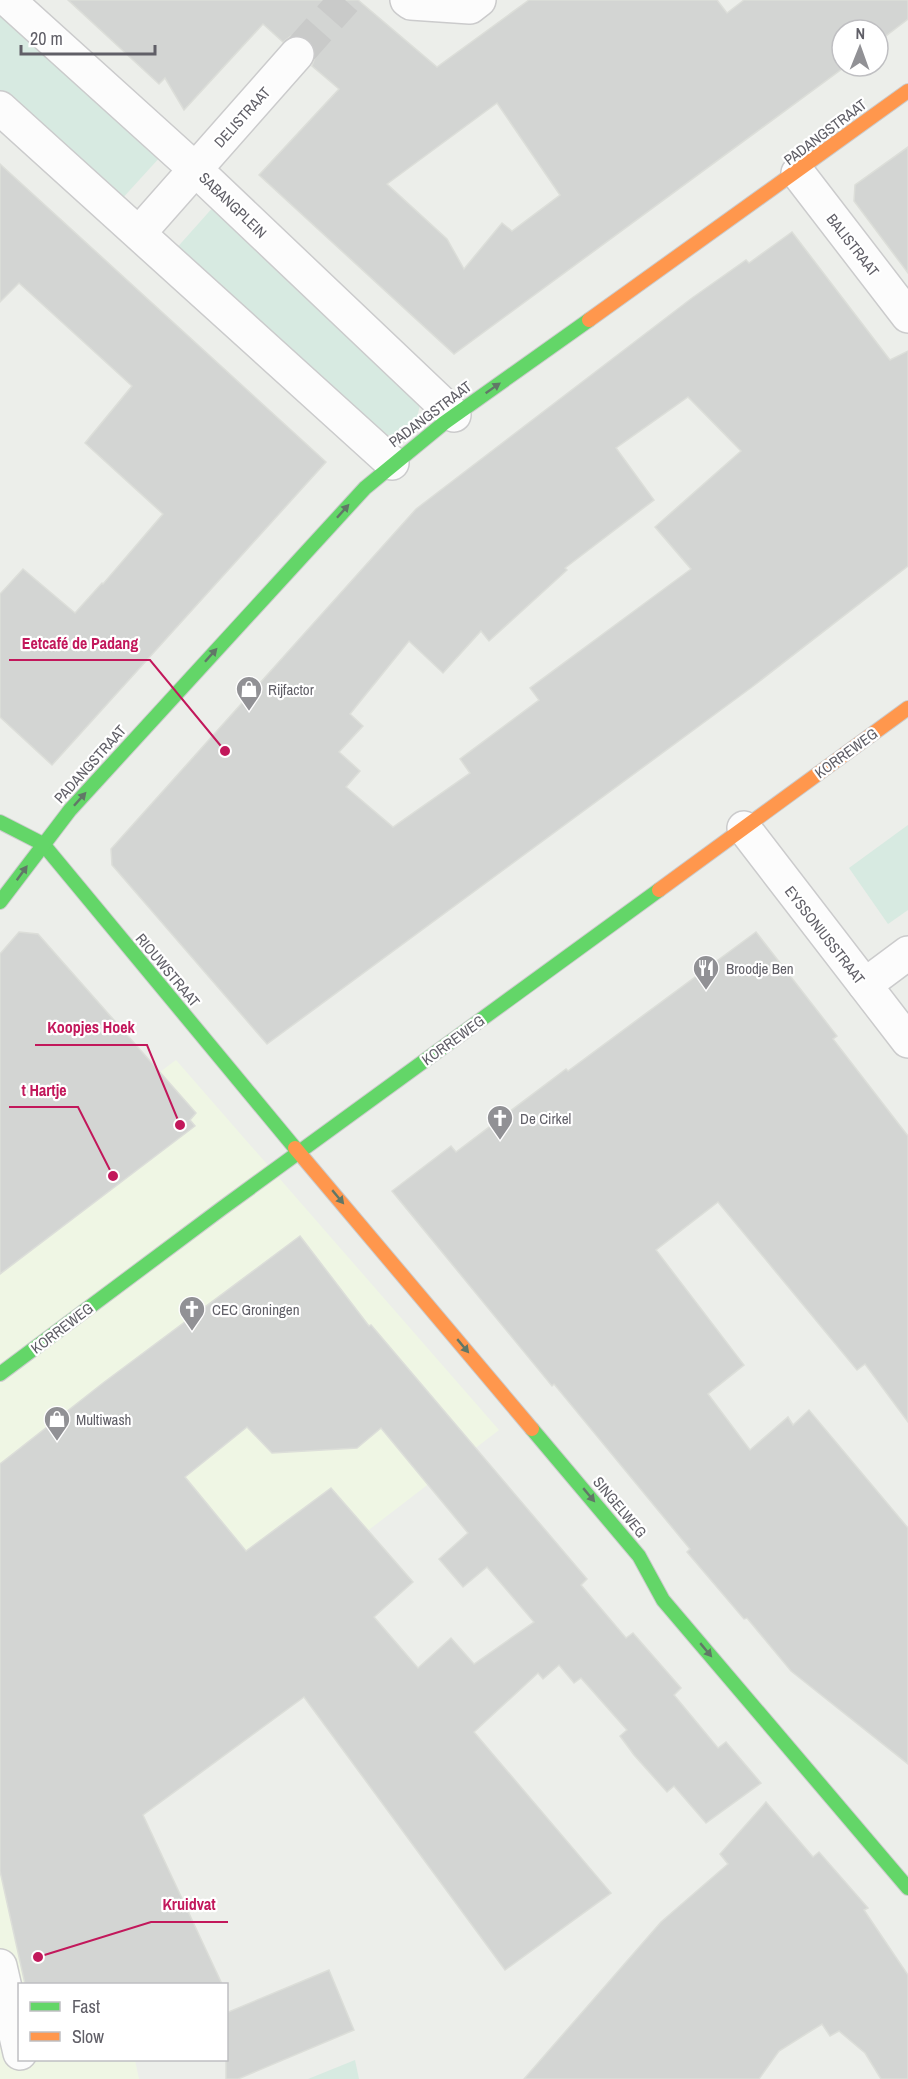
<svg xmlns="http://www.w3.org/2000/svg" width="908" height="2079" font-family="'Archivo Narrow',sans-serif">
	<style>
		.commercial { fill: #eff6e4 }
		.green { fill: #d7eae1 }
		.building { fill: #d3d5d3; stroke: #dcded9; stroke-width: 1.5; fill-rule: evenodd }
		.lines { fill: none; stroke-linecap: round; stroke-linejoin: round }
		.street-tunnel { stroke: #c9cac9; stroke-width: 33; stroke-dasharray: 33 16; stroke-linecap: butt }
		.street-casing { stroke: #cbcbcc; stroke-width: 36 }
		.fast-casing { stroke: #cbcbcc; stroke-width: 16 }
		.slow-casing { stroke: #cbcbcc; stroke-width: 16 }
		.street { stroke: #fcfcfc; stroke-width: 33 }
		.fast { stroke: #63d668; stroke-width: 14 }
		.slow { stroke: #ff974d; stroke-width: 14 }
		.oneway { fill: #617767 }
		.labels { text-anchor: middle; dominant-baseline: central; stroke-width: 4.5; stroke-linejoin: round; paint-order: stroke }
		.street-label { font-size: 15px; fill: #605f67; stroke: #fff }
		.poi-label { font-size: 15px; fill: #605f67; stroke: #fff; text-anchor: start }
		.leader { fill: none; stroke: #c2185b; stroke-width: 2 }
		.callout-dot { fill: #c2185b; stroke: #fff; stroke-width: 2 }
		.callout-label { font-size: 16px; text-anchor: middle; font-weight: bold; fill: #c2185b; stroke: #fff; stroke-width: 4.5; stroke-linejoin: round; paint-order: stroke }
	</style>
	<rect width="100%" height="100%" fill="#eceeea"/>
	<polygon class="commercial" points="176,1060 499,1430 82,1750 122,1984 20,1984 20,2060 135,2060 139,2079 0,2079 0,1191"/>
	<g class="green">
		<polygon points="0,8 161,156 120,201 0,92"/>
		<polygon points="215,205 420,405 417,418 397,435 377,435 174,251"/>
		<polygon points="908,825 908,910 888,924 849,868"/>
		<polygon points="355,2060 359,2079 308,2079"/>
	</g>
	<g class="building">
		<path d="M68,0H358L437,67L529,0H717L727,13L744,0H908V19L878,42V30H842V66H846L454,354L259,175L339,89L312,66L315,57V49L310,40L300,36H291L283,42L263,24L184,110L165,78L159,84ZM497,103L560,195L512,231L502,223L464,269L447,239L387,184Z"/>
		<polygon points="908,147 908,273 854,201 855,185"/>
		<polygon points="0,164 326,462 52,765 0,717 0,594 23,569 75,613 102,583 103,584 163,514 85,443 132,386 19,283 0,302"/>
		<path d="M792,232L890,360L908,351V566L752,687L267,1044L112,865L111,849L416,509L692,298L746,260L749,263ZM688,397L741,451L655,527L691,569L530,688L539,700L460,759L470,773L393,827L346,787L360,771L339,752L363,726L350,714L409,641L443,673L481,631L489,641L567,570L565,568L654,500L616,448Z"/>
		<polygon points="19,932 38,934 196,1113 190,1120 195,1126 0,1274 0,954"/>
		<polygon points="756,932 837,1036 833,1039 908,1136 908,1422 865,1364 857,1370 718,1202 656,1250 744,1365 708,1394 750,1450 788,1417 793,1425 809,1410 908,1528 908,1764 791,1671 747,1618 744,1619 687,1552 690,1549 554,1384 552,1386 392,1191 451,1146 456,1152 566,1069 568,1071"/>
		<path d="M300,1236L369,1326L371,1325L587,1579L581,1585L626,1638L633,1633L681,1688L674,1695L718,1748L726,1742L761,1783L706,1823L674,1786L667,1792L634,1755L620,1736L627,1730L581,1678L574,1683L559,1665L543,1679L538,1673L474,1732L611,1893L505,1970L304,1697L143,1815L222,1984H25L0,1871V1464L103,1383ZM247,1427L272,1453L357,1448L381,1428L468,1533L439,1559L463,1587L487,1567L534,1622L474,1664L451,1638L418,1668L374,1617L413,1582L331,1488L246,1551L185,1477Z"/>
		<polygon points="766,1802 813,1857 819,1852 868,1908 864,1910 908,1975 908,2079 881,2079 865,2053 839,2031 830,2036 822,2024 779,2051 759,2079 524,2079 661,1922 728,1864 720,1854"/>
		<polygon points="329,1970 354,2030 238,2079 226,2079 226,2013"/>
	</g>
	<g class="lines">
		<polyline class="street-tunnel" points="297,54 345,0"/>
		<g class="street-casing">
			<g id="street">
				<polyline points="8,0 195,169 454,415"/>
				<polyline points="407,0 411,3 470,7 479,0"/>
				<polyline points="0,108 392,463"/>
				<polyline points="798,173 908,316"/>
				<polyline points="139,233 297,54"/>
				<polyline points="744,828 908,1041"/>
				<polyline points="865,985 908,953"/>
				<polyline points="0,1966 20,2053"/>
			</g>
		</g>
		<g class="fast-casing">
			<g id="fast">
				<polyline points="0,822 43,844 295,1148"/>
				<polyline points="0,902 70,810 365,488 444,423 589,320"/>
				<polyline points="0,1374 221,1209 659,890"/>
				<polyline points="532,1429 639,1556 663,1600 908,1888"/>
			</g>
		</g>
		<g class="slow-casing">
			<g id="slow">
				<polyline points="589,320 908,91"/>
				<polyline points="659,890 908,708"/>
				<polyline points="295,1148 532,1429"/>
			</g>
		</g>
		<use href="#street" class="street"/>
		<use href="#fast" class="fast"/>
		<use href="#slow" class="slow"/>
	</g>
	<defs><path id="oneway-solid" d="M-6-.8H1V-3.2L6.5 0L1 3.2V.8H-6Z" transform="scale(1.5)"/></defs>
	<g class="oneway">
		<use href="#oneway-solid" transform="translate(493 388) rotate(-35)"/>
		<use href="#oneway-solid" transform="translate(343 511) rotate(-48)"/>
		<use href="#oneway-solid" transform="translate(211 655) rotate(-48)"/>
		<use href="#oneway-solid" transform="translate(80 799) rotate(-48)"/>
		<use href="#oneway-solid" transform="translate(22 873) rotate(-54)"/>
		<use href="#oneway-solid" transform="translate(338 1197) rotate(50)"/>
		<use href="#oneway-solid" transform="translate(463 1346) rotate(50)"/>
		<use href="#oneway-solid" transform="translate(589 1495) rotate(50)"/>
		<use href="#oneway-solid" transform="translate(706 1650) rotate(50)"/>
	</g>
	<defs>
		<g id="shop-pin" transform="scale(1.35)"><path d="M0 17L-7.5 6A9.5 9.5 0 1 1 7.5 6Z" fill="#919195" stroke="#fff"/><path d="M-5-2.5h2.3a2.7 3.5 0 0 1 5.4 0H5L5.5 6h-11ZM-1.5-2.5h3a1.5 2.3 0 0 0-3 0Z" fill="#fff"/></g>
		<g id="restaurant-pin" transform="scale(1.35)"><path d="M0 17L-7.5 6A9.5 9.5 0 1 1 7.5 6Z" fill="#919195" stroke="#fff"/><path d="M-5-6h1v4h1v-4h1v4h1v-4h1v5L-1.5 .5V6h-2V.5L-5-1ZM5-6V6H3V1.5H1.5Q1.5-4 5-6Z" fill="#fff"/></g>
		<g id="church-pin" transform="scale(1.35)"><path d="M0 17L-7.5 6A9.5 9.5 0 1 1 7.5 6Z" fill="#919195" stroke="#fff"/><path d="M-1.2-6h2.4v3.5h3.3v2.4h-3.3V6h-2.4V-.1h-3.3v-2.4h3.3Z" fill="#fff"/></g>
	</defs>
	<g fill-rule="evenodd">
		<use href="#shop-pin" x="249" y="689"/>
		<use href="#restaurant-pin" x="706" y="968"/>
		<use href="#church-pin" x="500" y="1118"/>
		<use href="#church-pin" x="192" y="1309"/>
		<use href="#shop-pin" x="57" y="1419"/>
	</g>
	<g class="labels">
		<g class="street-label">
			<text transform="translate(242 117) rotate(-48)">DELISTRAAT</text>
			<text transform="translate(825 132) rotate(-37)">PADANGSTRAAT</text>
			<text transform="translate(233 205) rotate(44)">SABANGPLEIN</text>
			<text transform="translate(853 245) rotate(52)">BALISTRAAT</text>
			<text transform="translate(430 414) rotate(-37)">PADANGSTRAAT</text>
			<text transform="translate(846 753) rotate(-36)">KORREWEG</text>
			<text transform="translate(90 764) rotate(-48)">PADANGSTRAAT</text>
			<text transform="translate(825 935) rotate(52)">EYSSONIUSSTRAAT</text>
			<text transform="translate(168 970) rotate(50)">RIOUWSTRAAT</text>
			<text transform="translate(453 1040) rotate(-36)">KORREWEG</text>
			<text transform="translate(62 1328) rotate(-37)">KORREWEG</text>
			<text transform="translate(620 1507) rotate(50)">SINGELWEG</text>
		</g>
		<g class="poi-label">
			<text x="268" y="689">Rijfactor</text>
			<text x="726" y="968">Broodje Ben</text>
			<text x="520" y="1118">De Cirkel</text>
			<text x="212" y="1309">CEC Groningen</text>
			<text x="76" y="1419">Multiwash</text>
		</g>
	</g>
	<path class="leader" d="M225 751L150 660H9M180 1125L147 1045H35M113 1176L78 1107H9M38 1957L151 1922H228"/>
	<g class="callout-dot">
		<circle cx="225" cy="751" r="6"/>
		<circle cx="180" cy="1125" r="6"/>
		<circle cx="113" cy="1176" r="6"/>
		<circle cx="38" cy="1957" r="6"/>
	</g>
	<g class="callout-label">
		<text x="80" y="649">Eetcafé de Padang</text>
		<text x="91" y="1033">Koopjes Hoek</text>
		<text x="44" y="1096">t Hartje</text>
		<text x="189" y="1910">Kruidvat</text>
	</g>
	<rect x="18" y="1983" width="210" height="78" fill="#ffffff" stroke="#bfbfc2" stroke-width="1.5"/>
	<rect x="30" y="2002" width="30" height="9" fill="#63d668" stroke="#bfbfc2" stroke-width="1.5"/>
	<text x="72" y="2013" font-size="18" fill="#605f67">Fast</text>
	<rect x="30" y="2032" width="30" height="9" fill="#ff974d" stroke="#bfbfc2" stroke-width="1.5"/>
	<text x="72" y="2043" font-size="18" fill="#605f67">Slow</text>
	<g transform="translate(860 48) rotate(1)"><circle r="28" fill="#ffffff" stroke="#bfbfc2" stroke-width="1.5"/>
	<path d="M0-4.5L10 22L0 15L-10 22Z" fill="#919195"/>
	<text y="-9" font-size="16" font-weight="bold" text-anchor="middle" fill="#605f67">N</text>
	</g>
	<path d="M21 45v9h134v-9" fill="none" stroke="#605f67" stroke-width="3"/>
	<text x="30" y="45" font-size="18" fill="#605f67" stroke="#ffffff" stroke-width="4.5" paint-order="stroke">20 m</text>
</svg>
